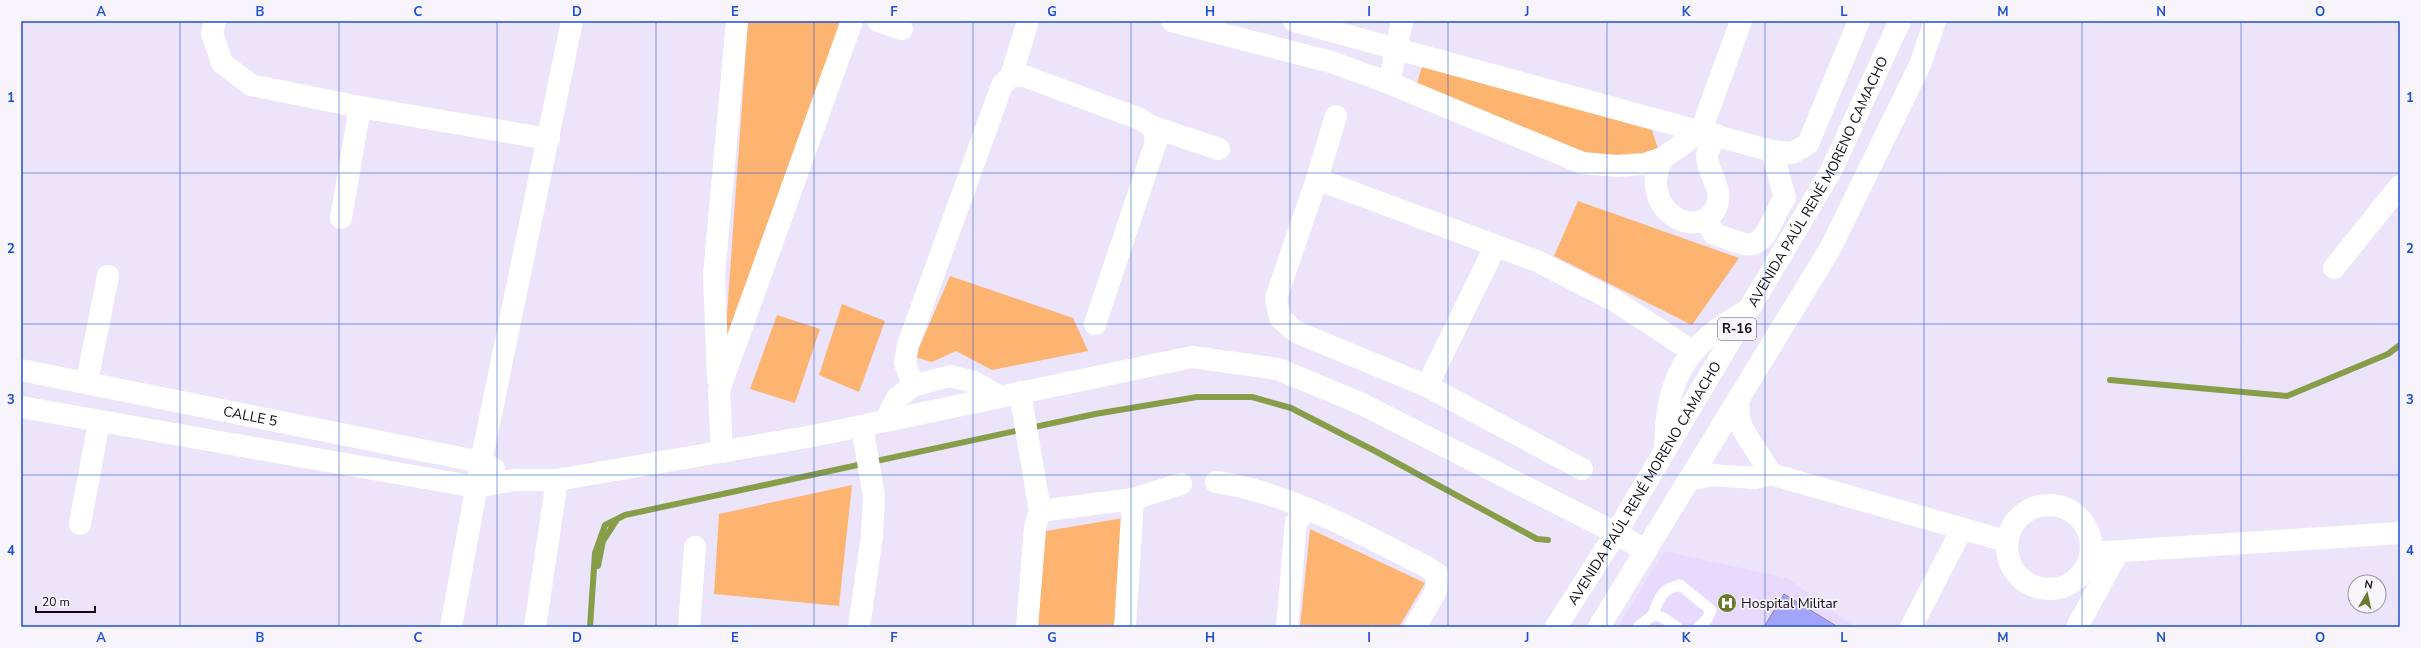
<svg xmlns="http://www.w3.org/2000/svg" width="2421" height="648" font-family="'Nunito Sans',sans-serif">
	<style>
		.built { fill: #e8dafe }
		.green { fill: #fdb470 }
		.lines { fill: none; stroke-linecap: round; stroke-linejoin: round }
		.stream { stroke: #879d48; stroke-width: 6 }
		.building { fill: #a2a3fb; stroke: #8486a9 }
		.lane { stroke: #fff; stroke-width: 11 }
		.street { stroke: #fff; stroke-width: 22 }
		.primary { stroke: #fff; stroke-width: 22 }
		.grid { fill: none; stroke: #1d4ed8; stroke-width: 1; stroke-opacity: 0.55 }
		.labels { text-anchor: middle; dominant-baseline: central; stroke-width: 3.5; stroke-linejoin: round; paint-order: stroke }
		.shield { fill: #f7f4fc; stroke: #54505a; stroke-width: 1 }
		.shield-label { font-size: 13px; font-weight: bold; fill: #0e0915 }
		.street-label { font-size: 14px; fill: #0e0915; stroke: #f7f4fc }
		.poi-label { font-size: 14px; fill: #0e0915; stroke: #f7f4fc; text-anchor: start }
		.neatline { fill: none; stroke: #1d4ed8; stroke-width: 1.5 }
		.grid-label { font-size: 13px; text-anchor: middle; font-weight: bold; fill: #1d4ed8 }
	</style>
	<rect width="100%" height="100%" fill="#ece4fb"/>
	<polygon class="built" points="1664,551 1787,578 1855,627 1618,627"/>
	<g class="green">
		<polygon points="748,21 841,21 725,342"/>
		<polygon points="1423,64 1652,130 1658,149 1621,159 1595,156 1416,86"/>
		<polygon points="1578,201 1739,258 1692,325 1554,256"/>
		<polygon points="950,276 1073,318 1088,351 992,370 956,351 932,362 915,357"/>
		<polygon points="842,304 885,321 859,392 819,375"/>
		<polygon points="777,315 820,329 795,403 750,389"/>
		<polygon points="852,485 839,606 714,594 719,514"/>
		<polygon points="1123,518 1115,627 1038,627 1046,531"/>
		<polygon points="1310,529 1425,583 1399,627 1300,627"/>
	</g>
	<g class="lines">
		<g class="stream">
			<polyline points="2110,380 2287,396 2388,354 2400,345"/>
			<polyline points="598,566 603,541 616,521"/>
			<polyline points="590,627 595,553 605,525 625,515 1095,414 1197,397 1252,397 1291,408 1375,451 1537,539 1548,540"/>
		</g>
	</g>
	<polygon class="building" points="1784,594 1838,627 1764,627"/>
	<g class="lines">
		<g class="lane">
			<path d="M1653,615C1658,600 1662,588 1680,585L1711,610L1707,619L1699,627"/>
			<polyline points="1638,627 1653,615 1662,617 1677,627"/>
		</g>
		<g class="street">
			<polyline points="215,21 212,33 222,63 251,85 360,107 549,139"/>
			<polyline points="878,21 902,29"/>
			<polyline points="1172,21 1331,62 1389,83 1582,163 1616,166 1645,164 1663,158 1701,131 1741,21"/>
			<polyline points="1294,21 1772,151"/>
			<polyline points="1011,76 1024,76 1140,119 1153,127 1219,149"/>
			<polyline points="1389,83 1402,21"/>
			<polyline points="1336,116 1317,179 1276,298 1280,318 1296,332 1427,386 1582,469"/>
			<path d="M1663,158C1635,208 1698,244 1716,208C1725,189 1706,173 1707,155C1708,149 1713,141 1716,135"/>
			<polyline points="1317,179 1537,261 1615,301 1692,351"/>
			<polyline points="341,218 360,107"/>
			<path d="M1706,219L1714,234C1724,237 1734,241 1744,244C1768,249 1773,212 1785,198L1772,151L1792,153L1808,144L1859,21"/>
			<polyline points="2334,268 2400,186"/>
			<polyline points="1095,324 1156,142 1153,127"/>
			<path id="s1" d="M21,370L481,462L494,469"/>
			<polyline points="718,379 714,275 737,21"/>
			<polyline points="87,381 108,276"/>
			<polyline points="913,386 905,363 908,345 1002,85 1011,76 1028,21"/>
			<polyline points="1427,386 1495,247"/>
			<polyline points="1020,392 1040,511 1035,527 1027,627"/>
			<polyline points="21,407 476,487 514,480 557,480 813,436 1192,357 1278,369 1362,404 1616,533 1646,551"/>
			<polyline points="885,421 897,398 913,386 950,376 974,382 999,396"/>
			<path d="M1665,451C1666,377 1684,346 1748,310"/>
			<polyline points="722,452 719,390 852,21"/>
			<polyline points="1770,474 2006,541"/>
			<path d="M1690,480L1711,475L1755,478L1770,474C1762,456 1749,443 1741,425C1738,418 1739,408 1738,400"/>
			<path d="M1216,482C1289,492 1359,533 1425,566L1437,574L1436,591L1415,627"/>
			<circle cx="2049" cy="547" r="42"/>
			<polyline points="1040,511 1133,499 1181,484"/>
			<polyline points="80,524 99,422"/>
			<polyline points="2091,553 2400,533"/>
			<polyline points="451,627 481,462 572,21"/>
			<polyline points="535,627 557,480"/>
			<polyline points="689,627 695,547"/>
			<polyline points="859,627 872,536 874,496 862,427"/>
			<polyline points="1125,627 1133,499"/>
			<polyline points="1287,627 1296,522 1307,510"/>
			<polyline points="1911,627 1962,529"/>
			<polyline points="2077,627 2118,552"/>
		</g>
		<g class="primary">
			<path id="s2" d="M1556,627L1616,533L1831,171L1900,21"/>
			<polyline points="1599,627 1830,249 1920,65 1935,21"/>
		</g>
	</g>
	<path class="grid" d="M180,21V627M339,21V627M497,21V627M656,21V627M814,21V627M973,21V627M1131,21V627M1290,21V627M1448,21V627M1607,21V627M1765,21V627M1924,21V627M2082,21V627M2241,21V627M21,173H2400M21,324H2400M21,475H2400"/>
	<defs>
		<g id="hospital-disc" transform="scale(1)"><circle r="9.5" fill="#677c2d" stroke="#f7f4fc"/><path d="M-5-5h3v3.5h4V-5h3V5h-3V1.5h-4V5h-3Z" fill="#fff"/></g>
	</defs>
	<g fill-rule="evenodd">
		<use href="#hospital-disc" x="1727" y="603"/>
	</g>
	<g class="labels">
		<rect class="shield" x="1718" y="318" width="38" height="22" rx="3"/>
		<g class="shield-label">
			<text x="1737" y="329">R-16</text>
		</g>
		<g class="street-label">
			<text stroke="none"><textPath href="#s2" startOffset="517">AVENIDA PAÚL RENÉ MORENO CAMACHO</textPath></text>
			<text stroke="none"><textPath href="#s1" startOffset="234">CALLE 5</textPath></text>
			<text stroke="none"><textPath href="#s2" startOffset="169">AVENIDA PAÚL RENÉ MORENO CAMACHO</textPath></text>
		</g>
		<g class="poi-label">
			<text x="1741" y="603">Hospital Militar</text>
		</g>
	</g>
	<rect width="2421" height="648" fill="none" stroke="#f7f4fc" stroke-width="44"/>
	<g transform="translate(2367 594) rotate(9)"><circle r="19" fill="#f7f4fc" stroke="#9a96a0"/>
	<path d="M0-3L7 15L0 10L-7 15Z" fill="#677c2d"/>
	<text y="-6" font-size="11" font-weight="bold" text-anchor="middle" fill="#0e0915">N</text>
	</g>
	<path d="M36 606v6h59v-6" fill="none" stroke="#0e0915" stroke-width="2"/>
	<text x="42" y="606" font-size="12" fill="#0e0915" stroke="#f7f4fc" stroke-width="3" paint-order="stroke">20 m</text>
	<rect x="22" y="22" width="2377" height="604" class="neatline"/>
	<g class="grid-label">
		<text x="101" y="16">A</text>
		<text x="260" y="16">B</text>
		<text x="418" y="16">C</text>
		<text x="577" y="16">D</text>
		<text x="735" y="16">E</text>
		<text x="894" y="16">F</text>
		<text x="1052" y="16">G</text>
		<text x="1210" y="16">H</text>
		<text x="1369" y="16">I</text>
		<text x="1527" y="16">J</text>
		<text x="1686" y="16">K</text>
		<text x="1844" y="16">L</text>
		<text x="2003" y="16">M</text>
		<text x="2161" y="16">N</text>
		<text x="2320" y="16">O</text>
		<text x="11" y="102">1</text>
		<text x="2410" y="102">1</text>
		<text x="11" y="253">2</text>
		<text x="2410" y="253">2</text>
		<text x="11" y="404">3</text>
		<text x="2410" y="404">3</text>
		<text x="11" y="555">4</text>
		<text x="2410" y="555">4</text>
		<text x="101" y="642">A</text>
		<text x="260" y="642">B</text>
		<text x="418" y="642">C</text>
		<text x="577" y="642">D</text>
		<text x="735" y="642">E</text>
		<text x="894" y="642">F</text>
		<text x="1052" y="642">G</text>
		<text x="1210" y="642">H</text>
		<text x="1369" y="642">I</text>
		<text x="1527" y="642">J</text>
		<text x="1686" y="642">K</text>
		<text x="1844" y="642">L</text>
		<text x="2003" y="642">M</text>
		<text x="2161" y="642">N</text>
		<text x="2320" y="642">O</text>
	</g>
</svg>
